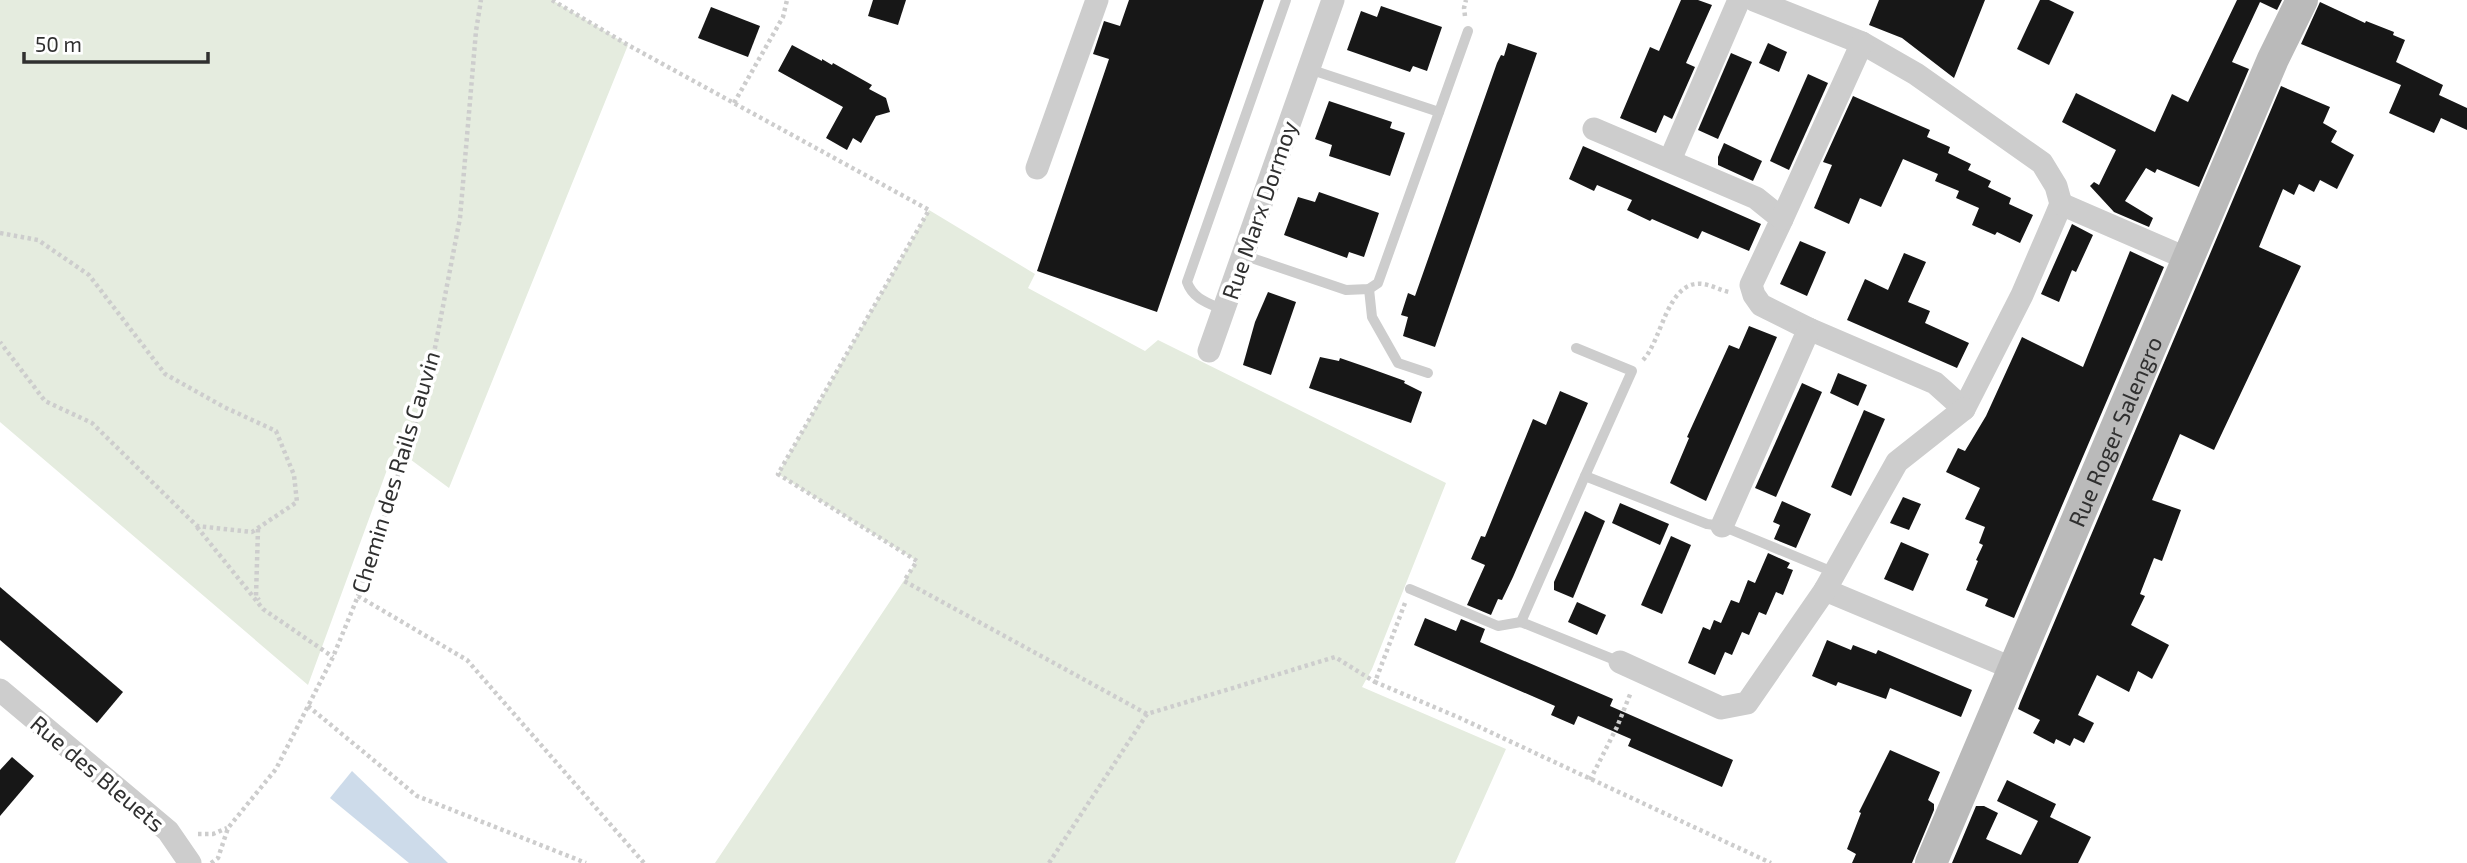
<svg xmlns="http://www.w3.org/2000/svg" width="2467" height="863" font-family="'Exo 2',sans-serif">
	<style>
		.green { fill: #e5ecdf }
		.water { fill: #cddbea }
		.building { fill: #171717 }
		.lines { fill: none; stroke-linecap: round; stroke-linejoin: round }
		.path { stroke: #cdcdcd; stroke-width: 4.5; stroke-dasharray: 3.5 3.5; stroke-linecap: butt }
		.lane { stroke: #cdcdcd; stroke-width: 10 }
		.street { stroke: #cdcdcd; stroke-width: 23 }
		.secondary { stroke: #bababa; stroke-width: 32 }
		.labels { text-anchor: middle; dominant-baseline: central; stroke-width: 7; stroke-linejoin: round; paint-order: stroke }
		.street-label { font-size: 23px; fill: #303030; stroke: #fff }
	</style>
	<rect width="100%" height="100%" fill="#fff"/>
	<g class="green">
		<polygon points="0,0 552,0 628,45 449,488 395,448 308,685 0,422"/>
		<polygon points="929,210 1035,274 1028,288 1145,351 1158,340 1446,483 1372,669 1362,687 1506,749 1455,863 715,863 917,561 778,474"/>
	</g>
	<polygon class="water" points="352,771 448,863 409,863 330,798"/>
	<g class="building">
		<polygon points="873,0 906,0 898,25 868,16"/>
		<polygon points="1129,0 1264,0 1157,312 1037,271 1109,59 1093,54 1104,21 1120,26"/>
		<polygon points="1681,0 1698,0 1712,5 1686,63 1695,67 1672,119 1664,115 1656,133 1620,118 1650,47 1659,51"/>
		<polygon points="1879,0 1985,0 1954,78 1902,38 1869,25"/>
		<polygon points="2040,0 2049,0 2074,12 2049,65 2017,49"/>
		<polygon points="2237,0 2282,0 2277,10 2260,2 2232,62 2249,69 2199,187 2157,169 2155,173 2146,168 2125,201 2153,218 2149,227 2114,212 2090,186 2094,182 2099,185 2116,150 2062,122 2076,93 2155,132 2172,94 2188,102"/>
		<polygon points="2320,2 2365,23 2366,21 2394,32 2393,35 2405,40 2396,62 2443,85 2439,95 2467,108 2467,130 2441,118 2434,133 2389,113 2401,85 2301,44"/>
		<polygon points="1381,6 1442,27 1427,71 1413,66 1410,72 1347,50 1361,11 1377,17"/>
		<polygon points="711,7 760,26 748,57 698,38"/>
		<polygon points="1508,43 1537,53 1435,347 1403,336 1408,317 1401,315 1408,293 1415,296 1497,63 1501,55 1504,56"/>
		<polygon points="1768,43 1787,52 1779,72 1759,63"/>
		<polygon points="792,45 822,61 822,59 832,65 833,63 872,85 869,89 886,98 890,112 876,116 861,143 853,138 847,150 826,138 843,107 778,71"/>
		<polygon points="1731,53 1752,62 1718,139 1698,130"/>
		<polygon points="1808,74 1828,83 1789,170 1770,161"/>
		<polygon points="2281,86 2330,107 2323,123 2337,131 2331,142 2354,155 2337,189 2320,180 2314,192 2299,184 2294,195 2283,189 2259,247 2301,266 2214,450 2180,434 2152,500 2181,510 2162,561 2154,558 2140,594 2145,596 2131,625 2169,645 2152,679 2138,671 2129,692 2097,675 2078,715 2094,723 2084,743 2074,738 2070,746 2056,739 2054,744 2033,733 2040,720 2018,709 2020,703"/>
		<polygon points="1853,96 1930,130 1927,137 1950,147 1948,153 1971,164 1968,170 1991,181 1988,187 2011,198 2009,204 2033,215 2020,243 1997,232 1995,235 1972,225 1979,208 1956,198 1959,191 1935,181 1938,174 1903,159 1881,207 1860,198 1849,224 1814,208 1832,165 1823,162"/>
		<polygon points="1329,101 1392,122 1390,128 1405,133 1390,176 1329,156 1332,145 1315,139"/>
		<polygon points="1724,143 1762,161 1753,181 1718,165 1718,157"/>
		<polygon points="1583,146 1761,224 1749,251 1702,231 1698,239 1652,219 1650,221 1627,210 1632,200 1597,185 1594,191 1569,179"/>
		<polygon points="1319,192 1379,213 1364,257 1349,252 1347,258 1284,235 1298,197 1315,202"/>
		<polygon points="2072,224 2093,235 2076,272 2072,270 2059,302 2041,294"/>
		<polygon points="1800,241 1826,252 1807,296 1780,284"/>
		<polygon points="2130,251 2164,267 2014,618 1985,606 1988,599 1966,590 1978,561 1976,560 1983,545 1979,543 1985,527 1965,519 1980,488 1946,472 1958,448 1965,451 1986,416 2022,337 2083,367"/>
		<polygon points="1904,253 1926,262 1908,302 1930,311 1925,323 1969,343 1957,368 1847,320 1865,279 1888,290"/>
		<polygon points="1268,292 1296,302 1271,375 1243,365 1255,322"/>
		<polygon points="1749,326 1777,337 1706,501 1670,483 1689,438 1687,437 1729,345 1739,349"/>
		<polygon points="1320,357 1339,361 1340,358 1369,368 1405,381 1404,383 1422,392 1411,423 1309,388"/>
		<polygon points="1838,373 1867,385 1858,406 1830,393"/>
		<polygon points="1802,383 1822,392 1776,497 1755,488"/>
		<polygon points="1560,391 1588,403 1513,577 1502,600 1498,599 1491,615 1467,605 1485,565 1471,559 1481,536 1485,537 1533,419 1546,425"/>
		<polygon points="1864,410 1885,419 1851,496 1831,487"/>
		<polygon points="1903,497 1921,504 1909,530 1890,523"/>
		<polygon points="1782,501 1811,514 1796,548 1774,539 1780,525 1773,522"/>
		<polygon points="1620,503 1669,524 1660,545 1612,523"/>
		<polygon points="1585,511 1605,521 1573,598 1554,590 1554,582"/>
		<polygon points="1671,536 1691,545 1662,614 1641,605"/>
		<polygon points="1901,542 1929,554 1913,591 1884,579"/>
		<polygon points="1768,553 1790,563 1787,568 1793,570 1783,595 1776,592 1766,615 1759,612 1749,635 1742,632 1732,655 1725,652 1715,675 1688,663 1703,627 1710,630 1714,620 1721,623 1731,600 1739,603 1748,580 1755,583"/>
		<polygon points="0,587 123,692 97,723 0,640"/>
		<polygon points="1577,602 1606,615 1597,635 1568,622"/>
		<polygon points="1425,618 1456,631 1461,619 1485,629 1480,642 1613,699 1610,706 1733,760 1722,787 1628,746 1631,739 1578,716 1574,725 1551,715 1555,706 1414,645"/>
		<polygon points="1827,640 1851,650 1853,645 1876,654 1878,650 1972,690 1961,717 1890,688 1886,699 1838,682 1836,686 1812,676"/>
		<polygon points="1890,750 1940,772 1928,800 1934,804 1934,810 1912,863 1852,863 1856,854 1847,849 1861,813 1859,812"/>
		<polygon points="12,757 34,776 0,816 0,770"/>
		<polygon points="2007,780 2056,804 2050,817 2091,837 2078,863 1952,863 1976,806 1984,806 1998,813 1986,839 2021,855 2038,821 1997,801"/>
	</g>
	<g class="lines">
		<g class="path">
			<polyline points="552,0 628,45 929,210 778,474 917,561 904,581 1147,714"/>
			<polyline points="1465,16 1464,8 1466,0"/>
			<polyline points="734,103 783,17 787,0"/>
			<polyline points="0,233 38,240 89,275 165,374 224,407 276,431 294,475 297,502 252,532 197,526 92,423 45,401 0,342"/>
			<path d="M1643,360C1662,341 1667,279 1703,284C1711,285 1720,290 1729,292"/>
			<polyline points="197,527 263,609 333,657"/>
			<polyline points="258,529 256,596 259,600"/>
			<polyline points="358,596 467,660 644,863"/>
			<polyline points="1405,603 1375,682 1460,718 1771,863"/>
			<polyline points="308,706 417,796 586,863"/>
			<polyline points="1590,780 1617,727 1631,692"/>
			<polyline points="198,834 213,834 227,828"/>
			<polyline points="211,863 218,858 228,828 276,769 333,657 358,596 428,384 460,218 476,31 481,0"/>
			<polyline points="1049,863 1147,714 1335,657 1375,682"/>
		</g>
		<g class="lane">
			<polyline points="1309,69 1439,112"/>
			<polyline points="1243,255 1346,290 1369,289 1378,283 1468,31"/>
			<polyline points="1369,289 1372,317 1398,363 1428,373"/>
			<path d="M1224,310C1208,303 1193,299 1187,282L1286,0"/>
			<polyline points="1576,348 1632,371 1585,476"/>
			<polyline points="1410,589 1498,626 1521,622"/>
			<polyline points="1620,662 1521,622 1585,476 1707,524 1722,526 1833,572"/>
		</g>
		<g class="street">
			<polyline points="1594,129 1756,198 1782,219 1751,285 1754,295 1761,305 1809,329 1935,383 1964,409 2022,295 2056,216 2061,204 2056,186 2042,163 1916,74 1862,43 1754,0"/>
			<polyline points="1670,160 1739,0"/>
			<polyline points="1037,168 1097,0"/>
			<polyline points="2061,204 2188,259"/>
			<polyline points="1782,219 1862,43"/>
			<polyline points="1209,351 1333,0"/>
			<polyline points="1722,526 1809,329"/>
			<polyline points="1825,590 2014,669"/>
			<polyline points="1620,662 1721,708 1747,703 1825,590 1897,462 1964,409"/>
			<polyline points="0,690 168,831 190,863"/>
		</g>
		<path class="secondary" id="s1" d="M1931,863L2273,59L2302,0"/>
	</g>
	<g class="labels">
		<g class="street-label">
			<text transform="translate(1259 210) rotate(-71)">Rue Marx Dormoy</text>
			<text stroke="none"><textPath href="#s1" startOffset="469">Rue Roger Salengro</textPath></text>
			<text transform="translate(395 472) rotate(-73)">Chemin des Rails Cauvin</text>
			<text transform="translate(98 773) rotate(40)">Rue des Bleuets</text>
		</g>
	</g>
	<path d="M24 52v10h184v-10" fill="none" stroke="#303030" stroke-width="3.5"/>
	<text x="35" y="52" font-size="21" fill="#303030" stroke="#ffffff" stroke-width="5" paint-order="stroke">50 m</text>
</svg>
